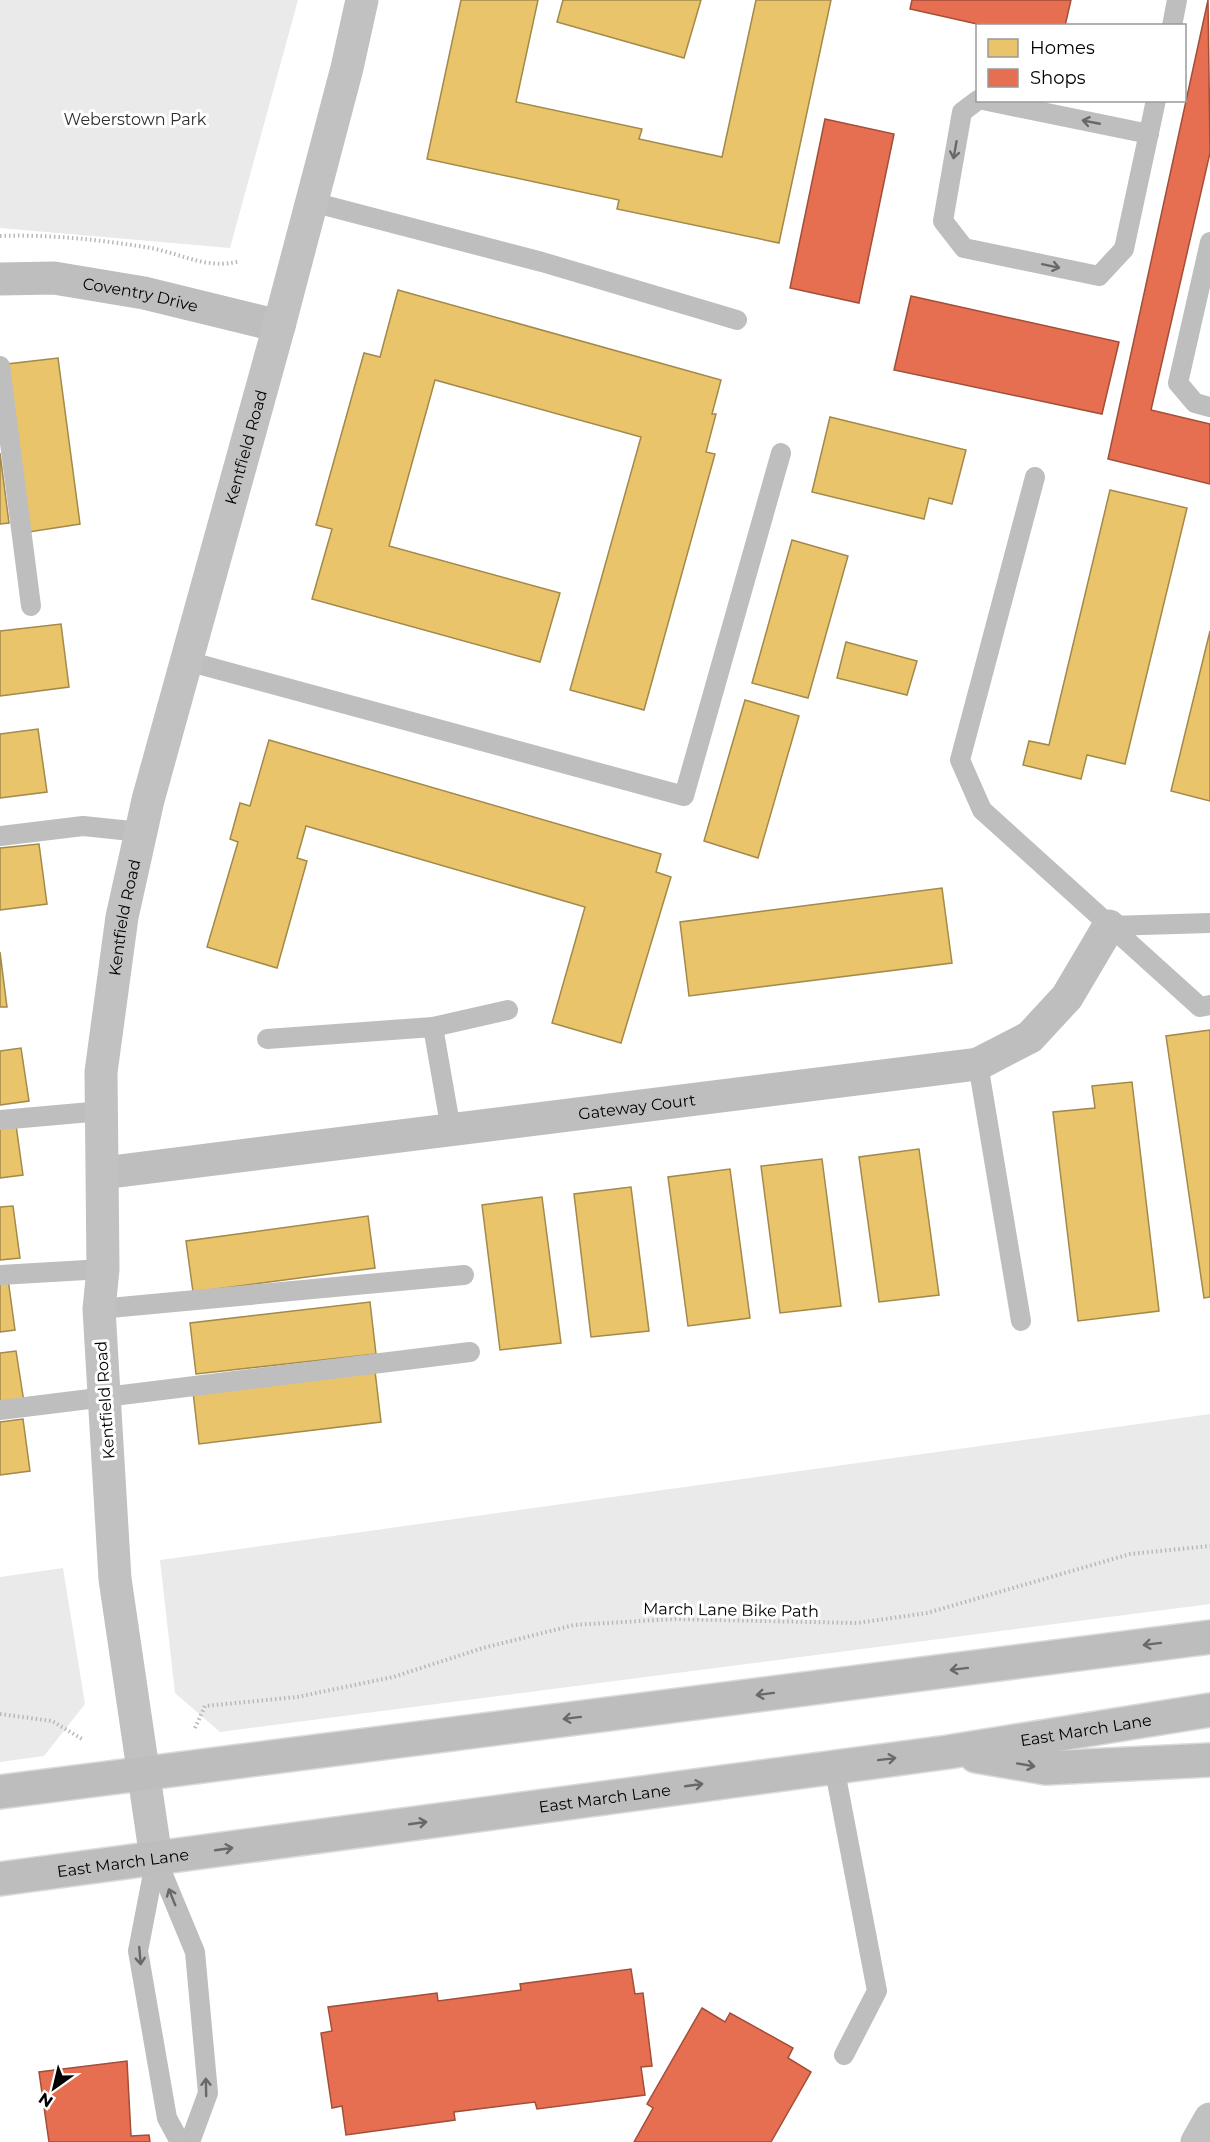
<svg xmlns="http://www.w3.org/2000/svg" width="1210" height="2142" font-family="Montserrat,sans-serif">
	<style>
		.green { fill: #eaeaea }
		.homes { fill: #e9c46a; stroke: #a3894a; stroke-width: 1.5 }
		.shops { fill: #e76f51; stroke: #a24e39; stroke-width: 1.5 }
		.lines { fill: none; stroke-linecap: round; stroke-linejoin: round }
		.primary-casing { stroke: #dbdbdb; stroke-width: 36 }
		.path { stroke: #b8b8b8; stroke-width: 4; stroke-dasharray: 1.5 3; stroke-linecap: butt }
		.lane { stroke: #bebebe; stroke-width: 20 }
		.street { stroke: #bebebe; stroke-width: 33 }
		.secondary { stroke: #c1c1c1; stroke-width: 33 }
		.primary { stroke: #bdbdbd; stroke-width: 33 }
		.oneway { stroke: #686868 }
		.labels { text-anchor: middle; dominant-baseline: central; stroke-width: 6; stroke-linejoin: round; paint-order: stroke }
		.park-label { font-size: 16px; fill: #2f2f2f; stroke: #fff }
		.street-label { font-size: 16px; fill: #000; stroke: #fff }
	</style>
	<rect width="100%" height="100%" fill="#fff"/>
	<g class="green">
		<polygon points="0,0 298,0 230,248 0,228"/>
		<polygon points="1210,1414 1210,1604 220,1732 175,1693 160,1560"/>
		<polygon points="63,1568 85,1704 44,1756 0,1762 0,1577"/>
	</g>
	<g class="homes">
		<polygon points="461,0 538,0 516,102 642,129 639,139 722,157 756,0 831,0 779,243 617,209 619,200 427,159"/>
		<polygon points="563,0 701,0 684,58 557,22"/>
		<polygon points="398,290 721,380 712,414 716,414 706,452 715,454 644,710 570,690 641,437 435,380 389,546 560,593 540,662 312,599 332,529 316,525 364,353 380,357"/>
		<polygon points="58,358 80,524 29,532 7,364"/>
		<polygon points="830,417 966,450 952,504 929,498 924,519 812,492"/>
		<polygon points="0,453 9,523 0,524"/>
		<polygon points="1110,490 1187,508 1125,764 1087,755 1081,779 1023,765 1029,741 1049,745"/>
		<polygon points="792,540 848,556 808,698 752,683"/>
		<polygon points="61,624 69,687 0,696 0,631"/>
		<polygon points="1210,631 1210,801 1171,791"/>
		<polygon points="846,642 917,661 907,695 837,678"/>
		<polygon points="745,700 799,716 758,858 704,841"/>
		<polygon points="38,729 47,792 0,798 0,734"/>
		<polygon points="269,740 661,854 656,872 671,877 621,1043 552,1023 585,907 306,826 297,858 307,861 277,968 207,947 238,842 230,839 240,803 250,806"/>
		<polygon points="39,844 47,904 0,910 0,848"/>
		<polygon points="942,888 952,963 689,996 680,922"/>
		<polygon points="0,952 7,1007 0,1007"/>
		<polygon points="1210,1030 1210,1297 1204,1298 1166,1036"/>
		<polygon points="21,1048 29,1101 0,1105 0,1051"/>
		<polygon points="1132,1082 1159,1311 1078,1321 1053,1112 1095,1108 1092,1086"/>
		<polygon points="16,1125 23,1175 0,1178 0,1127"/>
		<polygon points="919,1149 939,1295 879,1302 859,1157"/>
		<polygon points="822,1159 841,1306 780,1313 761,1166"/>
		<polygon points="730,1169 750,1318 688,1326 668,1177"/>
		<polygon points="631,1187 649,1331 591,1337 574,1194"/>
		<polygon points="542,1197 561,1343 500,1350 482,1205"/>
		<polygon points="13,1206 20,1258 0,1260 0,1207"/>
		<polygon points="368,1216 375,1268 193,1292 186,1241"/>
		<polygon points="8,1279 15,1330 0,1332 0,1280"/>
		<polygon points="370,1302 376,1354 196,1374 190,1323"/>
		<polygon points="16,1351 24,1402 0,1405 0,1353"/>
		<polygon points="375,1371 381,1422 199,1444 193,1392"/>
		<polygon points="23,1419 30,1471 0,1475 0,1422"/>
	</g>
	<g class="shops">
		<polygon points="912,0 1071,0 1065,26 986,26 910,9"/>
		<polygon points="1208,0 1210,153 1151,410 1210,424 1210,484 1108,459"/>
		<polygon points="825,119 894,134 859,303 790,288"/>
		<polygon points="911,296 1119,342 1102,414 894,370"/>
		<polygon points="631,1969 635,1994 643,1993 652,2066 641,2067 645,2095 537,2109 535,2102 454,2112 455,2120 346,2135 342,2106 332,2108 321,2033 332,2031 328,2007 437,1993 438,2001 521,1990 520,1984"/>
		<polygon points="702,2008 725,2022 730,2013 793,2048 788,2058 811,2072 771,2142 634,2142 653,2108 647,2104"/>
		<polygon points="127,2061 131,2136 149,2135 150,2142 49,2142 39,2072"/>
	</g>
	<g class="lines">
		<g class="primary-casing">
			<g id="primary">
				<polyline points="976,1756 1046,1768 1210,1760"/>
				<polyline points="0,1792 1210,1637"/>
				<path id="s4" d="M0,1879L948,1752L1210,1710"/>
			</g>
		</g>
		<g class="path">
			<path d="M0,236C50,234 102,240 151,248C182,254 208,270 240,261"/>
			<polyline points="0,1714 52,1721 82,1739"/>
			<polyline points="195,1728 205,1706 297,1697 393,1677 483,1648 574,1625 674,1619 857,1623 927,1613 1130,1554 1210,1546"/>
		</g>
		<g class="lane">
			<polyline points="1172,26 1177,0"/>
			<polyline points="978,100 962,112 943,221 964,248 1099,276 1124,249 1156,100"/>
			<polyline points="983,100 1149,134"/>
			<polyline points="312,202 542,262 737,320"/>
			<polyline points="1210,242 1178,383 1195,403 1210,407"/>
			<polyline points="0,366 31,606"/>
			<polyline points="1035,477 960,760 982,810 1200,1007 1210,1005"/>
			<polyline points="187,661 684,796 781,453"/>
			<polyline points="0,836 83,826 141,832"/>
			<polyline points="1109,926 1210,923"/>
			<polyline points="267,1039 433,1027"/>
			<polyline points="978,1064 1021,1321"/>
			<polyline points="0,1120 102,1111"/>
			<polyline points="451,1130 433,1027 508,1010"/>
			<polyline points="0,1275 103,1269"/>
			<polyline points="99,1309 464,1275"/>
			<polyline points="0,1410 470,1352"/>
			<polyline points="834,1766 877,1991 844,2055"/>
			<polyline points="156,1858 195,1952 208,2093 190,2142"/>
			<polyline points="156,1858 138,1951 167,2118 180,2142"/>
		</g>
		<g class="street">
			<path id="s1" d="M0,279L54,278L144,293L279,326"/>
			<path id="s2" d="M103,1173L978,1064L1030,1037L1067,997L1109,926"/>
		</g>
		<g class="secondary">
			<path id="s3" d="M156,1858L115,1579L99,1309L103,1269L101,1072L122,917L148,800L279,326L347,68L362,0"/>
			<polyline points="1197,2142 1210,2119"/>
		</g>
		<use href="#primary" class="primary"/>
	</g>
	<defs><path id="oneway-shaft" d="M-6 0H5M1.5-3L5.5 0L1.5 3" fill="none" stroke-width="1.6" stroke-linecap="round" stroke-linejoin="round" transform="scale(1.5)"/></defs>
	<g class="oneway">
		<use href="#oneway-shaft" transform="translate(1091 122) rotate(-169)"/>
		<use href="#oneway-shaft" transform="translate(955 150) rotate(100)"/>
		<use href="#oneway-shaft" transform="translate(1051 266) rotate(12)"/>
		<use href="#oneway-shaft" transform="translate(1152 1644) rotate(173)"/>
		<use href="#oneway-shaft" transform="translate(959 1669) rotate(173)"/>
		<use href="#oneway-shaft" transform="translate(765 1694) rotate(173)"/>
		<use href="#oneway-shaft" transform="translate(572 1718) rotate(173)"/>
		<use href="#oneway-shaft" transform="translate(887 1759) rotate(-7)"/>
		<use href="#oneway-shaft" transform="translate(1026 1765) rotate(10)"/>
		<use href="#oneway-shaft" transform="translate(694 1785) rotate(-8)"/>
		<use href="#oneway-shaft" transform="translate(418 1823) rotate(-8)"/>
		<use href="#oneway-shaft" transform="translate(224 1849) rotate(-8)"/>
		<use href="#oneway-shaft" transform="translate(172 1897) rotate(-112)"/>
		<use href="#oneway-shaft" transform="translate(140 1956) rotate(85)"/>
		<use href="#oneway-shaft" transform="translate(206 2087) rotate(-91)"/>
	</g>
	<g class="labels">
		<g class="park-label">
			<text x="135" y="119">Weberstown Park</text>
		</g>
		<g class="street-label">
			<text stroke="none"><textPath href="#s1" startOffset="142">Coventry Drive</textPath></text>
			<text stroke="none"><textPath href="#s3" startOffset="1432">Kentfield Road</textPath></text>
			<text stroke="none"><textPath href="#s3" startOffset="946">Kentfield Road</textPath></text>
			<text stroke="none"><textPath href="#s2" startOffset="538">Gateway Court</textPath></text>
			<text transform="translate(105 1400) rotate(-94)">Kentfield Road</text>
			<text transform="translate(731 1610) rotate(1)">March Lane Bike Path</text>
			<text stroke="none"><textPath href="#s4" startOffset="1096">East March Lane</textPath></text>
			<text stroke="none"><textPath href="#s4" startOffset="610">East March Lane</textPath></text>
			<text stroke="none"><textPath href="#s4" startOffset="124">East March Lane</textPath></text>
		</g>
	</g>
	<rect x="976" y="24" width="210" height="78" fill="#ffffff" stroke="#999999" stroke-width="1.5"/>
	<rect x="988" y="39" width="30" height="18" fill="#e9c46a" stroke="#999999" stroke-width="1.5"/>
	<text x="1030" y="54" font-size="18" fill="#000000">Homes</text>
	<rect x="988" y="69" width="30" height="18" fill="#e76f51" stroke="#999999" stroke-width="1.5"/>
	<text x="1030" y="84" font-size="18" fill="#000000">Shops</text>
	<g transform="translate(54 2088) rotate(214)" stroke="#ffffff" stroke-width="4.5" paint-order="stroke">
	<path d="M0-4.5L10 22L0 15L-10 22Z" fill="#000000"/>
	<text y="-9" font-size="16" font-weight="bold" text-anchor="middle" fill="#000000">N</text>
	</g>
</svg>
